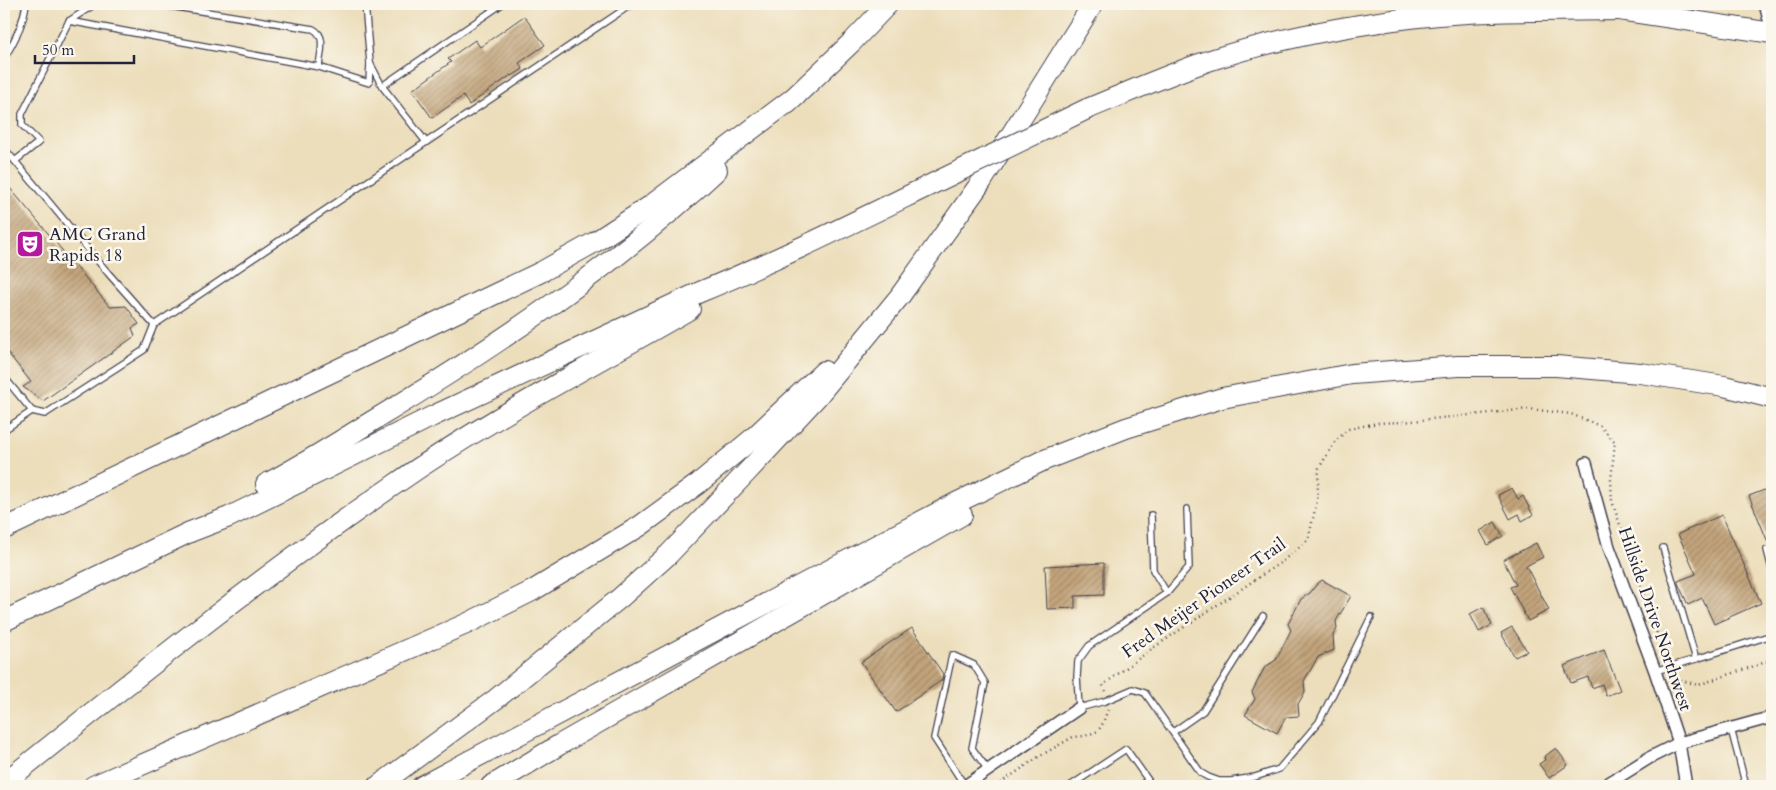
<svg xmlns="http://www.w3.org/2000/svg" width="1776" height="790" font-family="Cardo,serif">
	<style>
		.building { fill: url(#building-hatch) }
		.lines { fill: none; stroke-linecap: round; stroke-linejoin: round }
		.service-casing { stroke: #403e4e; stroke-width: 8 }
		.minor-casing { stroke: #403e4e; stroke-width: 14 }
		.secondary-casing { stroke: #403e4e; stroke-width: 18 }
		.motorway-casing { stroke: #403e4e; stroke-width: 22 }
		.path { stroke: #403e4e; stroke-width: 2.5; stroke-dasharray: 1 4; stroke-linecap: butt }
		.service { stroke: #fff; stroke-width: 5.5 }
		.minor { stroke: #fff; stroke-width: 11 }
		.secondary { stroke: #fff; stroke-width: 15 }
		.motorway { stroke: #fff; stroke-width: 20 }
		.motorway-bridge-casing { stroke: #403e4e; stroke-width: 22; stroke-linecap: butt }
		.motorway-bridge { stroke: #fff; stroke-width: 20 }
		.labels { text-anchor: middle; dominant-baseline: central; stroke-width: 5; stroke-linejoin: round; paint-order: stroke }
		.poi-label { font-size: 18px; fill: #22223b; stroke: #fbf7ec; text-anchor: start }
		.street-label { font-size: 18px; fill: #22223b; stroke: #fbf7ec }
	</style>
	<defs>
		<pattern id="building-hatch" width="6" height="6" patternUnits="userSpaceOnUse" patternTransform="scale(1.25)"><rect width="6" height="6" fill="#c3a57c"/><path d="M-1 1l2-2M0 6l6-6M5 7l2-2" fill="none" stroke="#9e8667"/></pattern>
	</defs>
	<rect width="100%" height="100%" fill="#fbf7ec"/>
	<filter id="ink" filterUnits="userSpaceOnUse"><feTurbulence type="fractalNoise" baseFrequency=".02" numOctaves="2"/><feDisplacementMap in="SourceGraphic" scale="10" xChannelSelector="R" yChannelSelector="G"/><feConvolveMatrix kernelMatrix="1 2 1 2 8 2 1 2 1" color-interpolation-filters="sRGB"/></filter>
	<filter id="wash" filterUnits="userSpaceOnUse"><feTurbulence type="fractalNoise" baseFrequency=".0096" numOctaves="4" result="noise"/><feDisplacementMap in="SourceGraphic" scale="20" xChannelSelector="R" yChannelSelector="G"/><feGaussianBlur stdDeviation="1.12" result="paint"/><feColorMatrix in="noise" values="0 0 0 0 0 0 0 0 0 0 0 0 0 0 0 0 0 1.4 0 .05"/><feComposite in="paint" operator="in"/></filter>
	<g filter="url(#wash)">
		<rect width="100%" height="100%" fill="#ecdebb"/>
		<g id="blocks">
			<g class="building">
				<polygon points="524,16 545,45 519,63 523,69 512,76 511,75 469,105 463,96 432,118 412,90 451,62 448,59 475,40 480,47"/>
				<polygon points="4,181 110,307 126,306 139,324 132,328 135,336 43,401 23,387 31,382 4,348"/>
				<polygon points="1772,487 1772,552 1749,496"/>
				<polygon points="1512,488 1518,499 1523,496 1533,515 1522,521 1519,514 1510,519 1498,495"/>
				<polygon points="1722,515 1761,603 1714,624 1702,598 1688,605 1678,583 1678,581 1696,574 1678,534"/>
				<polygon points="1495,522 1503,536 1488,545 1480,531"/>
				<polygon points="1536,543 1543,557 1526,566 1549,610 1528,621 1510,587 1516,585 1503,560"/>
				<polygon points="1104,563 1104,595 1075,596 1075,608 1047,609 1045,566"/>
				<polygon points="1322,580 1351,596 1336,621 1337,629 1333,635 1334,650 1318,657 1304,681 1305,692 1298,704 1299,716 1286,717 1277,733 1245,715 1255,699 1252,692 1265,667 1276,660 1291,630 1288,624 1301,599 1310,593 1316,585"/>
				<polygon points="1483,607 1492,625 1479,632 1470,614"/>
				<polygon points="1512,627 1527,651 1515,657 1501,633"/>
				<polygon points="912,628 943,674 942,680 896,712 861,662"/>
				<polygon points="1604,650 1620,690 1606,696 1602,684 1592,688 1588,677 1571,683 1564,666"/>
				<polygon points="1556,748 1568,765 1549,778 1539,764 1545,760 1544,757"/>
			</g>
		</g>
	</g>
	<g filter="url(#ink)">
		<use href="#blocks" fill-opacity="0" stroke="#403e4e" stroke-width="1"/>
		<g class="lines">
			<g class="service-casing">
				<g id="service">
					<path d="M157,4L313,29C327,36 320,53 319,67L369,83L370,63"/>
					<polyline points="365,4 370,63 382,86 426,142"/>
					<polyline points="69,21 319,67"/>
					<path d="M4,58C15,41 23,25 26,4"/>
					<polyline points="382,86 502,4"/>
					<polyline points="4,148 108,273 154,325 144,350 45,414 32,411 4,430"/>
					<polyline points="15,161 39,142 22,125 22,114 69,21 95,4"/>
					<polyline points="154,325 632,4"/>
					<polyline points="4,377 32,411"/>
					<polyline points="1187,509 1189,567 1167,593 1089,646 1078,661 1077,677 1079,708 1105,701 1133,689 1145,693 1201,773 1208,777 1219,781 1231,781 1255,777 1279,769 1319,722 1371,617"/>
					<polyline points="1151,515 1153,570 1167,593"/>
					<polyline points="1767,550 1772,569"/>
					<polyline points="1696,659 1772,635"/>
					<polyline points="1655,671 1696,659 1663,548"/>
					<polyline points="1731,729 1746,786"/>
					<polyline points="1173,732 1203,711 1263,616"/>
					<polyline points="965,786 934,738 952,655 974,665 985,683 972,748 988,770"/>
					<polyline points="1070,786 1126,749 1148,780 1139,786"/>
				</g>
			</g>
			<g class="minor-casing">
				<g id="minor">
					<polyline points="1586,463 1609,547 1655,671 1679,743 1686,786"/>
					<polyline points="965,786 1079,708"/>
					<polyline points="1604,786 1649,758 1679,743 1772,717"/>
				</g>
			</g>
			<g class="secondary-casing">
				<polyline id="secondary" points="1767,4 1772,23"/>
			</g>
			<g class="motorway-casing">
				<g id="motorway">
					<polyline points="1606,8 1772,33"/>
					<polyline points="787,104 852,42 888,4"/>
					<path d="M1087,109C1129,92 1171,73 1214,59C1280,38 1349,25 1418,17C1484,10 1552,11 1619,10"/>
					<path d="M266,484C303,465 338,442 374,420C495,347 614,267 717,170"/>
					<polyline points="4,529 541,272 595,242 650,206 796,96"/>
					<path d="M4,621L190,532L229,517L433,416L700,292C788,256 874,212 959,171"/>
					<path d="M4,783C131,681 259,578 394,485C488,419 590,367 690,309"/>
					<polyline points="93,786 466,624 532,591 640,526 699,483 752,439 824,371"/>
					<polyline points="378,786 496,699 620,598 669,554 747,472 817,397 900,296 982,181 1093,4"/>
					<polyline points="422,786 952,505 1042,461 1126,428 1222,398 1352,374 1458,366 1556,366 1640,373 1724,386 1772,398"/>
					<polyline points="491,786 559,745 962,515"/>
				</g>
			</g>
			<g class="path">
				<polyline points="1671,677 1698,685 1772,660"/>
				<polyline points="1105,691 1103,685 1153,648 1280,563 1308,540 1317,501 1319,468 1335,442 1348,429 1378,423 1402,422 1529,409 1571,414 1600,426 1615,442 1611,480 1612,501 1666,660"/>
				<polyline points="996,786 1040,756 1073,737 1085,736 1098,731 1103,723 1108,709"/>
			</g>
			<use href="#service" class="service"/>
			<use href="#minor" class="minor"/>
			<use href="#secondary" class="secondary"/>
			<use href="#motorway" class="motorway"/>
			<g class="motorway-bridge-casing">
				<polyline id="motorway-bridge" points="959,171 1087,109"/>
			</g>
			<use href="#motorway-bridge" class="motorway-bridge"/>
		</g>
	</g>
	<defs>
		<g id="theatre-square" transform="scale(1.4375)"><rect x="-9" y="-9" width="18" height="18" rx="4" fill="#b5179e" stroke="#fbf7ec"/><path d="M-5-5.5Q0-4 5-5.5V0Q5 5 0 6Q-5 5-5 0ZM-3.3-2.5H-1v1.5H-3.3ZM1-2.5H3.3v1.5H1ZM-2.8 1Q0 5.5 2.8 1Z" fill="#fff"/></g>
	</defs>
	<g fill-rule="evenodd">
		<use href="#theatre-square" x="30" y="244"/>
	</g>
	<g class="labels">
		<g class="poi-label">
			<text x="49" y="234">AMC Grand<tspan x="49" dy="21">Rapids 18</tspan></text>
		</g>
		<g class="street-label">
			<text transform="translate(1204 598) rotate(-35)">Fred Meijer Pioneer Trail</text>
			<text transform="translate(1655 619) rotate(71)">Hillside Drive Northwest</text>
		</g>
	</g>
	<rect width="1776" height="790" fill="none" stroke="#fbf7ec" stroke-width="20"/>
	<path d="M35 55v8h99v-8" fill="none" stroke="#22223b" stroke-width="2.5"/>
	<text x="42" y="55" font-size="15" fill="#22223b" stroke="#fbf7ec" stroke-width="4" paint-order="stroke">50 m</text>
</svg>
